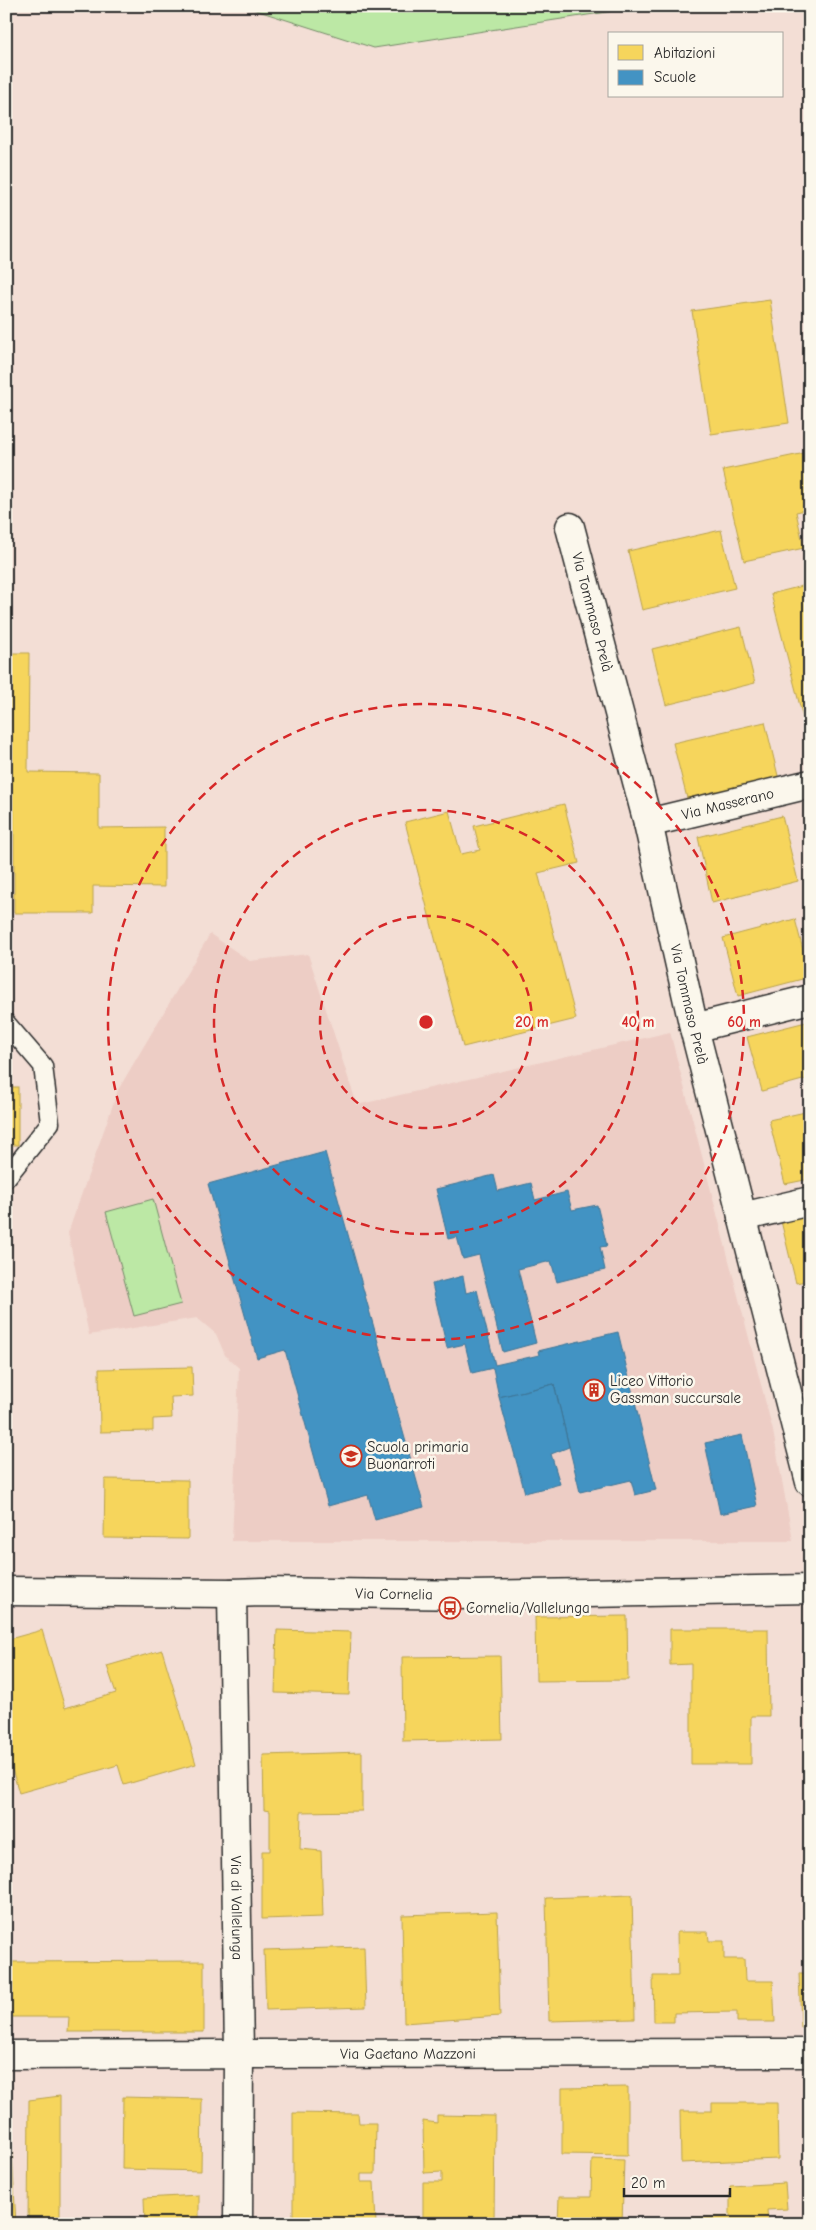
<svg xmlns="http://www.w3.org/2000/svg" width="816" height="2230" font-family="'Comic Neue',sans-serif">
	<style>
		.built { fill: #edcdc5 }
		.green { fill: #bce8a5; stroke: #748a68 }
		.homes { fill: #f6d55c; stroke: #b9a24d }
		.schools { fill: #4393c3; stroke: #3c7495 }
		.lines { fill: none; stroke-linecap: round; stroke-linejoin: round }
		.lane-casing { stroke: #2b2b2b; stroke-width: 21 }
		.street-casing { stroke: #2b2b2b; stroke-width: 31 }
		.secondary-casing { stroke: #2b2b2b; stroke-width: 31 }
		.lane { stroke: #fbf7ec; stroke-width: 18 }
		.street { stroke: #fbf7ec; stroke-width: 28 }
		.secondary { stroke: #fbf7ec; stroke-width: 28 }
		.ring { fill: none; stroke: #d62828; stroke-width: 2.5; stroke-dasharray: 9 6 }
		.labels { text-anchor: middle; dominant-baseline: central; stroke-width: 5; stroke-linejoin: round; paint-order: stroke }
		.street-label { font-size: 15px; fill: #2b2b2b; stroke: #fbf7ec }
		.poi-label { font-size: 15px; fill: #2b2b2b; stroke: #fbf7ec; text-anchor: start }
		.centre { fill: #d62828; stroke: #fbf7ec; stroke-width: 2.5 }
		.ring-label { font-size: 15px; text-anchor: middle; font-weight: bold; fill: #d62828; stroke: #fbf7ec; stroke-width: 5; stroke-linejoin: round; paint-order: stroke }
	</style>
	<rect width="100%" height="100%" fill="#f3ded5"/>
	<filter id="ink" filterUnits="userSpaceOnUse"><feTurbulence type="fractalNoise" baseFrequency=".02" numOctaves="2"/><feDisplacementMap in="SourceGraphic" scale="10" xChannelSelector="R" yChannelSelector="G"/><feConvolveMatrix kernelMatrix="1 2 1 2 8 2 1 2 1" color-interpolation-filters="sRGB"/></filter>
	<g filter="url(#ink)">
		<polygon class="built" points="210,934 250,961 308,954 357,1105 670,1032 773,1431 793,1541 232,1541 239,1368 225,1355 216,1334 197,1318 89,1335 68,1233 118,1090"/>
		<g class="green">
			<polygon points="243,6 646,6 374,48"/>
			<polygon points="153,1199 181,1304 134,1316 106,1212"/>
		</g>
		<g class="homes">
			<polygon points="770,300 789,423 711,434 692,311"/>
			<polygon points="810,452 810,509 796,512 804,548 744,561 723,470"/>
			<polygon points="721,530 735,588 642,610 628,551"/>
			<polygon points="810,584 810,745 771,594"/>
			<polygon points="741,627 755,683 666,705 652,649"/>
			<polygon points="6,653 29,653 28,772 99,773 99,828 164,827 164,887 93,886 93,913 14,913 14,810 6,809"/>
			<polygon points="765,722 779,780 688,802 673,743"/>
			<polygon points="564,804 579,863 538,873 576,1019 463,1047 405,822 449,811 461,854 480,850 474,826"/>
			<polygon points="782,816 798,881 712,903 698,837"/>
			<polygon points="795,919 810,977 738,996 723,938"/>
			<polygon points="810,1021 810,1078 762,1091 747,1037"/>
			<rect x="6" y="1087" width="12" height="58"/>
			<polygon points="810,1111 810,1179 785,1184 769,1120"/>
			<polygon points="810,1213 810,1280 796,1283 781,1221"/>
			<polygon points="192,1367 193,1396 171,1397 172,1418 153,1419 153,1431 100,1432 99,1369"/>
			<polygon points="105,1479 188,1480 188,1539 104,1538"/>
			<polygon points="627,1616 628,1680 536,1681 535,1617"/>
			<polygon points="670,1629 768,1629 769,1716 751,1716 751,1764 691,1764 691,1664 670,1665"/>
			<polygon points="808,1629 810,1629 810,1677 809,1677"/>
			<polygon points="42,1630 65,1708 116,1693 107,1666 162,1650 196,1764 124,1785 118,1765 19,1793 6,1748 6,1640"/>
			<polygon points="277,1630 351,1632 349,1695 275,1693"/>
			<polygon points="500,1656 502,1739 403,1741 402,1657"/>
			<polygon points="362,1752 362,1811 301,1812 300,1849 321,1851 323,1917 262,1919 262,1851 270,1851 270,1811 264,1810 263,1755"/>
			<polygon points="632,1895 635,2019 549,2021 546,1898"/>
			<polygon points="497,1912 500,2016 404,2023 402,1915"/>
			<polygon points="677,1932 708,1932 709,1941 724,1941 724,1959 744,1959 745,1981 773,1981 775,2022 737,2022 737,2012 674,2013 674,2022 654,2022 653,1976 678,1976"/>
			<polygon points="364,1947 366,2007 266,2010 264,1950"/>
			<polygon points="204,1961 204,2032 68,2032 69,2017 6,2017 6,1962"/>
			<polygon points="799,1973 810,1973 810,2027 801,2027"/>
			<polygon points="628,2087 628,2155 562,2154 562,2088"/>
			<polygon points="60,2096 60,2224 28,2224 29,2100"/>
			<polygon points="123,2097 202,2099 201,2171 122,2169"/>
			<polygon points="712,2103 777,2103 778,2159 681,2163 680,2111 712,2111"/>
			<polygon points="293,2113 358,2114 359,2123 376,2123 375,2174 361,2174 361,2182 374,2182 376,2224 293,2224"/>
			<polygon points="437,2115 495,2116 494,2224 423,2224 423,2182 442,2182 442,2172 424,2173 423,2121 437,2123"/>
			<polygon points="6,2133 11,2135 16,2224 6,2224"/>
			<polygon points="592,2159 624,2160 622,2224 558,2224 559,2197 591,2197"/>
			<polygon points="785,2183 787,2209 767,2210 768,2224 668,2224 668,2218 730,2217 730,2186"/>
			<polygon points="199,2195 199,2224 145,2224 144,2198"/>
		</g>
		<g class="schools">
			<polygon points="325,1152 424,1507 375,1520 368,1495 328,1506 285,1350 257,1358 208,1184"/>
			<polygon points="494,1175 498,1191 531,1183 535,1200 567,1192 572,1210 597,1205 607,1246 600,1247 605,1270 557,1282 551,1261 518,1269 536,1343 503,1352 479,1255 463,1259 457,1237 448,1239 436,1189"/>
			<polygon points="463,1276 466,1293 477,1290 495,1365 539,1355 538,1351 618,1332 656,1490 635,1495 631,1480 580,1492 554,1384 499,1397 493,1368 472,1373 465,1344 447,1348 432,1284"/>
			<polygon points="554,1384 569,1447 551,1454 560,1484 525,1493 499,1397"/>
			<polygon points="742,1435 757,1506 720,1514 705,1443"/>
		</g>
		<g class="lines">
			<g class="lane-casing">
				<polyline id="lane" points="6,1023 43,1066 50,1123 6,1178"/>
			</g>
			<g class="street-casing">
				<g id="street">
					<path id="s1" d="M570,527L648,823L694,1028L810,1482"/>
					<path id="s2" d="M648,823L810,784"/>
					<polyline points="694,1028 810,999"/>
					<polyline points="742,1217 810,1201"/>
					<polyline points="6,2055 239,2054 238,2224"/>
				</g>
			</g>
			<g class="secondary-casing">
				<g id="secondary">
					<path id="s3" d="M6,1591L232,1593L262,1592L471,1595L810,1589"/>
					<path id="s4" d="M232,1593L239,2054L810,2053"/>
				</g>
			</g>
			<use href="#lane" class="lane"/>
			<use href="#street" class="street"/>
			<use href="#secondary" class="secondary"/>
		</g>
	</g>
	<g class="ring">
		<circle cx="426" cy="1022" r="106"/>
		<circle cx="426" cy="1022" r="212"/>
		<circle cx="426" cy="1022" r="318"/>
	</g>
	<defs>
		<g id="building-ring" transform="scale(1.125)"><circle r="9.5" fill="#fbf7ec" stroke="#c8321e" stroke-width="1.5"/><path d="M-4-6H4V6H1V3H-1V6H-4ZM-2.5-4.3h1.7v1.8h-1.7ZM.8-4.3h1.7v1.8H.8ZM-2.5-1h1.7V.8h-1.7ZM.8-1h1.7V.8H.8Z" fill="#c8321e"/></g>
		<g id="school-ring" transform="scale(1.125)"><circle r="9.5" fill="#fbf7ec" stroke="#c8321e" stroke-width="1.5"/><path d="M0-5L7-2L0 1L-7-2ZM-4 1L0 2.5L4 1V4Q0 6-4 4Z" fill="#c8321e"/></g>
		<g id="bus-ring" transform="scale(1.125)"><circle r="9.5" fill="#fbf7ec" stroke="#c8321e" stroke-width="1.5"/><path d="M-5-6H5V4H4V6H2V4H-2V6H-4V4H-5ZM-3.5-4V0h7V-4ZM-3.5 1.2v1.5H-2V1.2ZM2 1.2v1.5H3.5V1.2Z" fill="#c8321e"/></g>
	</defs>
	<g fill-rule="evenodd">
		<use href="#building-ring" x="594" y="1390"/>
		<use href="#school-ring" x="351" y="1456"/>
		<use href="#bus-ring" x="450" y="1608"/>
	</g>
	<g class="labels">
		<g class="street-label">
			<text stroke="none"><textPath href="#s1" startOffset="88">Via Tommaso Prelà</textPath></text>
			<text stroke="none"><textPath href="#s2" startOffset="82">Via Masserano</textPath></text>
			<text stroke="none"><textPath href="#s1" startOffset="492">Via Tommaso Prelà</textPath></text>
			<text stroke="none"><textPath href="#s3" startOffset="388">Via Cornelia</textPath></text>
			<text stroke="none"><textPath href="#s4" startOffset="315">Via di Vallelunga</textPath></text>
			<text stroke="none"><textPath href="#s4" startOffset="630">Via Gaetano Mazzoni</textPath></text>
		</g>
		<g class="poi-label">
			<text x="610" y="1381">Liceo Vittorio<tspan x="610" dy="17">Gassman succursale</tspan></text>
			<text x="367" y="1447">Scuola primaria<tspan x="367" dy="17">Buonarroti</tspan></text>
			<text x="466" y="1608">Cornelia/Vallelunga</text>
		</g>
	</g>
	<circle cx="426" cy="1022" r="8" class="centre"/>
	<g class="ring-label">
		<text x="532" y="1027">20 m</text>
		<text x="638" y="1027">40 m</text>
		<text x="744" y="1027">60 m</text>
	</g>
	<rect width="816" height="2230" fill="none" stroke="#fbf7ec" stroke-width="25"/>
	<rect x="12" y="12" width="791" height="2205" fill="none" stroke="#2b2b2b" stroke-width="2" filter="url(#ink)"/>
	<rect x="608" y="32" width="175" height="65" fill="#fbf7ec" stroke="#a8a59f"/>
	<rect x="618" y="45" width="25" height="15" fill="#f6d55c" stroke="#a8a59f"/>
	<text x="654" y="58" font-size="15" fill="#2b2b2b">Abitazioni</text>
	<rect x="618" y="70" width="25" height="15" fill="#4393c3" stroke="#a8a59f"/>
	<text x="654" y="82" font-size="15" fill="#2b2b2b">Scuole</text>
	<path d="M624 2188v8h106v-8" fill="none" stroke="#2b2b2b" stroke-width="2.5"/>
	<text x="631" y="2188" font-size="15" fill="#2b2b2b" stroke="#fbf7ec" stroke-width="4" paint-order="stroke">20 m</text>
</svg>
